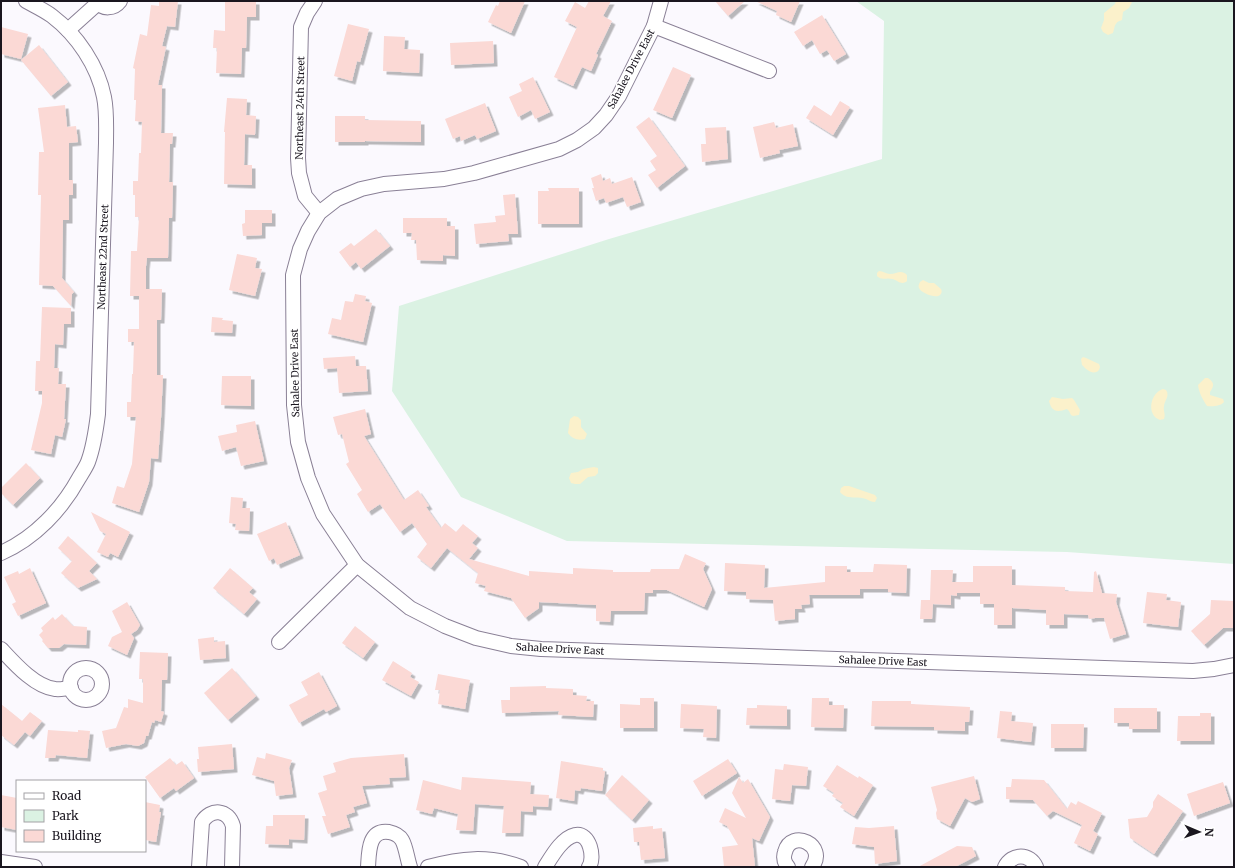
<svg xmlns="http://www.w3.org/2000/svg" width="1235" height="868" font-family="Merriweather,serif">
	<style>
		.green { fill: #dbf2e3 }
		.sand { fill: #fbf1cb }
		.building { fill: #fbd9d5; filter: url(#shadow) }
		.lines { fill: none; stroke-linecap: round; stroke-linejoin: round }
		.street-casing { stroke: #8a8096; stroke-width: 16 }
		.street { stroke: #fff; stroke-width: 14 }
		.labels { text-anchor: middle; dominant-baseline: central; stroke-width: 3; stroke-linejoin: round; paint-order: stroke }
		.street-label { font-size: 10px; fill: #1a161f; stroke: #fff }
	</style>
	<defs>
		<filter id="shadow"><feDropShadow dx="3.5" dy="3.5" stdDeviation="0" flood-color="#0004"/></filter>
	</defs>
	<rect width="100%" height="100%" fill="#fbf9fe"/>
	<polygon class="green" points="856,1 1234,1 1234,564 1067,552 567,541 461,497 392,391 399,306 609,239 882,159 884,21"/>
	<g class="sand">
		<path d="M1116,1H1132V2L1129,8L1123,12L1122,20C1114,22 1115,27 1113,33L1108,35L1103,32L1101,28L1104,20V13L1115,4Z"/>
		<path d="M879,271C883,271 886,274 890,274C897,274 901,269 907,275V281C901,286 898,280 892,279C886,277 882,281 877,276V273Z"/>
		<path d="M923,280L929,283H934L941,289C942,291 942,293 940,295C936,299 921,293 919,288C918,286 919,284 920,282Z"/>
		<path d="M1083,357L1086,358L1099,364L1100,367L1099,370C1093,376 1087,370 1082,365L1081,359Z"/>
		<path d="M1205,378H1208C1215,383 1214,386 1210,392V395L1223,399L1224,402C1221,406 1212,407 1207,406C1203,400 1199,393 1198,385Z"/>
		<path d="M1163,389L1166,390C1170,396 1165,399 1164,406C1163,411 1166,414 1164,419L1160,420C1146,415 1150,393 1163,389Z"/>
		<path d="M1052,397L1063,399L1072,398L1074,400L1080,410L1079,415L1073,416L1071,415L1069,411L1067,409C1058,412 1052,413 1049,401Z"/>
		<path d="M574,416L578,417L581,420V427L587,434L585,439C578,441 572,439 568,433L570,419Z"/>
		<polygon points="594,467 598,468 598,473 595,476 588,477 580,484 575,484 571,483 569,478 571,473 578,472 583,469"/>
		<path d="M844,486H849L875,495L877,498L875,502C871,502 869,500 866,499C857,495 847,501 840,492L841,488Z"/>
	</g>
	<g class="building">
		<polygon points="159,1 178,1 175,27 167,26 162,46 166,47 158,85 162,85 161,133 173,133 172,144 170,144 169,182 173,182 172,218 169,218 168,258 147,258 146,266 146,289 162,289 161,320 157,320 157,375 163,375 161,418 158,459 151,458 149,482 139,512 112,503 117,486 124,488 132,464 136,417 127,417 127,402 131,402 132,374 133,374 134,342 128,342 128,329 139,329 139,296 130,296 131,251 137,251 139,217 135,217 135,195 133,195 133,181 138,181 139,153 141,153 142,122 135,121 136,100 134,100 135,69 133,68 140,34 147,36 151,5 159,6"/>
		<polygon points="225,1 256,1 256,17 247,17 246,48 242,48 241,74 216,73 217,48 213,48 214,30 225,31"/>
		<polygon points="500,1 525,1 511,33 488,22 496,5 498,6"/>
		<polygon points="589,1 611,1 603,16 612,21 596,54 598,55 591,71 582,67 573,86 554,77 577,27 565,21 575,2 585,8"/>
		<polygon points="715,1 745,1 728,16"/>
		<polygon points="755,1 800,1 791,22 776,15 777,11"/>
		<polygon points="822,15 846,54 834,61 827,50 820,54 812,40 803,46 794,32"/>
		<polygon points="348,24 369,29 360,62 357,61 352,81 334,76"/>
		<polygon points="1,27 28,34 21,59 1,54"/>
		<polygon points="384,36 405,37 404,49 420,50 419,73 383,71"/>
		<polygon points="493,41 494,63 451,65 450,43"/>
		<polygon points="39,45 68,82 51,96 21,60"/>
		<polygon points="673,67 691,75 672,118 653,110"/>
		<polygon points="533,77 550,112 535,119 531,110 518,117 509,97 522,91 519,84"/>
		<polygon points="227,98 247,99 246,115 256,116 255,135 245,134 244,165 252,165 252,185 224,184 225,132 224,132"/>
		<polygon points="840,101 850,107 833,135 806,118 814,105 831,116"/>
		<polygon points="485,103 496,131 477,139 475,135 461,141 460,136 453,139 445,119"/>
		<polygon points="65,105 67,127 76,126 78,142 69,143 69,180 73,180 73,195 69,195 69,220 63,220 62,278 74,292 72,294 71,306 53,286 39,285 41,195 38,195 39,152 44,152 38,108"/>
		<polygon points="335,116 365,116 365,120 421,121 421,142 365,141 365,142 335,142"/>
		<polygon points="649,117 685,166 657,188 648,175 656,170 650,161 657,156 636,127"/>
		<polygon points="774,122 776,128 793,124 798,146 779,150 780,153 760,158 753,127"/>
		<polygon points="726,127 728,159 702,162 701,144 706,144 705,128"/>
		<polygon points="601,174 603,181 610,178 612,184 632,177 641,202 627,207 623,197 606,203 604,198 596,201 592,188 594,188 591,178"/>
		<polygon points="548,188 579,188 579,224 538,224 538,191 549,191"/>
		<polygon points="515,194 518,234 508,234 509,241 476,244 474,224 496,222 495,216 505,215 503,195"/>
		<polygon points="245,210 272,210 272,223 262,223 262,235 243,236 242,224 245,223"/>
		<polygon points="403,218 447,218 447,226 455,226 455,256 443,255 443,261 417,260 416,240 411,240 412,233 403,233"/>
		<polygon points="376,229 390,246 361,269 356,262 350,267 339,252 351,243 354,246"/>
		<polygon points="237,254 257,258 255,268 262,269 255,296 229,290"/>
		<polygon points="355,294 366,296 365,301 372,303 363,342 328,334 332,318 341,320 345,301 353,302"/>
		<polygon points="42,307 71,308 71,324 64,324 63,345 55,344 54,368 59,368 58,384 66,384 64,419 66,419 62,437 55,435 51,454 31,450 42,403 42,391 35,391 36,361 40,361"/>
		<polygon points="212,317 223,318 222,320 233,321 232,333 211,332"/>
		<polygon points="355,356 356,366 366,366 368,391 339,393 337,368 324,369 323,358"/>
		<polygon points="222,376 251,376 251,406 221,405"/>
		<polygon points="365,409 371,434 364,436 404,500 418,490 429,506 426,507 441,528 445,523 456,532 463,524 478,536 472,543 478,548 469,559 529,576 529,571 573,574 573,568 613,570 613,572 650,572 651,569 679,569 685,554 706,563 703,569 712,589 704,607 667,590 653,590 653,593 645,593 644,611 611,611 610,622 596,621 596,605 539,602 539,608 525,618 511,598 484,591 486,586 475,583 478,573 447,548 431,568 417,557 427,544 412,523 400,532 380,504 368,512 357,494 362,490 346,464 349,462 342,434 338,435 333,417"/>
		<polygon points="255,421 264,461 241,466 236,447 222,451 218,436 237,432 236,425"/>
		<polygon points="26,463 40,478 13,505 1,493 1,488"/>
		<polygon points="231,497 243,498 242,508 250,508 249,531 235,530 236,524 229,523"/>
		<polygon points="91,512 130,532 118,557 110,553 108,557 97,552 106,534 100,531"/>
		<polygon points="286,522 300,555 277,565 274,558 269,561 257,534"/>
		<polygon points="68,536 97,563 89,571 97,579 78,588 61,573 72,561 58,548"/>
		<polygon points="725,563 765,565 764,588 825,582 825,566 847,566 847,572 873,572 874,564 907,565 906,593 888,592 888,589 860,589 860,595 809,595 810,604 801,605 802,609 795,609 795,619 775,621 773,600 746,599 746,592 724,591"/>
		<polygon points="973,566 1012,566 1012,585 1065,587 1065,591 1093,592 1094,572 1096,571 1102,593 1117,594 1116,602 1126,634 1110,639 1104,618 1095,618 1089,619 1088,615 1064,614 1064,625 1046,625 1046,610 1012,608 1012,625 994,625 994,604 980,604 980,593 957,593 957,596 951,595 951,605 933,604 932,619 920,619 921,600 930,600 931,570 953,570 952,582 973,582"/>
		<polygon points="30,568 46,603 18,616 12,604 16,602 4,577 18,571 19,574"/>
		<polygon points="230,568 253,588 249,592 257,599 244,614 213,588"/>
		<polygon points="1147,592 1167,594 1166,600 1181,602 1178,627 1143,623"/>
		<polygon points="1211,600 1234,601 1234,628 1223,628 1204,645 1191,631 1210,614"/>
		<polygon points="127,602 140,625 137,630 131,634 134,638 127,655 108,646 112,637 122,632 112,611"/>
		<polygon points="62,614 73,626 87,627 86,645 64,644 59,648 48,648 42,641 43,640 39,635 43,631 41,628 53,617 55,620"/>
		<polygon points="355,626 375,642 363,658 342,643"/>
		<polygon points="214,637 214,642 225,641 226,658 200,660 198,639"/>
		<polygon points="140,652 168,653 167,680 162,680 161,711 164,712 161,722 155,720 154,723 152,722 148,736 146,736 144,743 138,746 126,744 106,748 102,731 116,728 124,707 128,708 128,699 143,703 143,679 139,679"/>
		<polygon points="393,661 412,673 410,677 419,682 411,696 382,680"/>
		<polygon points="232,668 256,696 228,720 204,693"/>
		<polygon points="319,672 337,706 326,712 324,709 299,723 289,705 308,695 301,682"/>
		<polygon points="438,674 470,680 465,709 438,704 440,690 435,690"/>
		<polygon points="546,686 546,688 573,689 573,695 587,696 586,701 594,701 593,717 558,715 559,711 502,713 501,700 510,700 510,687"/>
		<polygon points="640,698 654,698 654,728 620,728 620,704 640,705"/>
		<polygon points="812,698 829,698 829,705 844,705 843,728 811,727"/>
		<polygon points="872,701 911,701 911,704 970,707 969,722 965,722 965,731 934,730 934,727 871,726"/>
		<polygon points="1,704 22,721 30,712 42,721 30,736 25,732 14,745 1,735"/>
		<polygon points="681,704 717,706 716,738 703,737 704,729 680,728"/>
		<polygon points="757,705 787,706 787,726 746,725 747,708 757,708"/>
		<polygon points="1114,708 1157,708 1157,729 1129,729 1129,723 1114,723"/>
		<polygon points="1000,711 1012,712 1011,721 1033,723 1031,742 997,738"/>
		<polygon points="1200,713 1211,713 1211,741 1177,741 1178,716 1200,716"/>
		<polygon points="1051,724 1084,724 1083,748 1051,748"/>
		<polygon points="48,730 78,732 78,730 90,731 87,758 56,755 55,758 45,758"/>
		<polygon points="232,744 234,769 198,772 197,759 199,759 198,747"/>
		<polygon points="266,753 292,760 289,768 293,794 276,796 274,781 252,775 257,757 265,759"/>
		<polygon points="404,754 406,777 389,778 390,784 362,786 367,803 353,807 355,812 346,815 350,827 328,834 322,816 326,816 318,793 327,790 323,776 336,772 333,763 351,758"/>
		<polygon points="170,758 176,765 182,761 194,778 176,791 174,788 160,798 145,777"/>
		<polygon points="728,759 737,773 702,796 693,781"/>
		<polygon points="561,761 603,768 603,771 605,771 602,791 581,788 580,791 575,790 574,801 556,798"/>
		<polygon points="784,764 808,767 806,786 792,785 790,801 772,799 775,769 783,770"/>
		<polygon points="837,765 858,778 859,776 873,785 854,816 840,807 843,803 832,796 834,793 823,786"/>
		<polygon points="622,775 649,800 632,820 605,795"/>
		<polygon points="974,776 980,799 972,802 965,798 950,826 937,819 936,813 937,810 931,787"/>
		<polygon points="462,777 531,782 530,794 549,795 548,807 533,806 533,812 521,811 520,833 502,833 504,806 475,804 473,831 456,830 458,814 434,808 432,814 416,810 423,780 461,790"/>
		<polygon points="739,777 743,783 748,779 770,817 759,841 752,838 755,867 724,867 722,847 738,845 727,826 719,822 725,808 746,818 732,793"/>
		<polygon points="1012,779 1044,780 1067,809 1071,802 1076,805 1078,801 1102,813 1093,831 1098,834 1090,851 1074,843 1082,825 1053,811 1047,816 1033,800 1006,799 1006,787 1011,787"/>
		<polygon points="1223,782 1230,803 1194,816 1187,794"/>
		<polygon points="1158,794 1183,811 1154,854 1130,838 1128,819 1147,817 1153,807 1153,802"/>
		<polygon points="1,795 17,798 17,830 1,827"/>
		<polygon points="145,802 160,805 159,812 161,812 156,842 145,840"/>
		<polygon points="273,815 305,815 304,840 289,839 289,845 265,844 266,826 273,826"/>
		<polygon points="653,826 653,829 662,828 665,858 641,860 639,842 634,842 633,828"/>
		<polygon points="894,826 897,861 875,864 874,847 852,844 855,827 869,828"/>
		<polygon points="957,846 972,847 976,856 955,867 918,867"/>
	</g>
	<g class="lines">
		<g class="street-casing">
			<g id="street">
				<path d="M96,1C103,10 114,9 120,1"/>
				<polyline points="315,1 307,13 301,27 298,158 299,173 305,196 319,213"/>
				<polyline points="661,1 654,26 619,96 606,115 594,128 577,140 559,149 474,173 444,179 384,184 361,189 337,199 319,213 308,231 300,249 293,275 294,405 298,442 308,478 323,514 357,565 410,608 445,626 476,638 511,646 541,649 1193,671 1214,669 1234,665"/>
				<polyline points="654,26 769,71"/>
				<polyline points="68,30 98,3"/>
				<path d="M1,553C35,538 62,509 79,478C82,473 86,467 88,462C94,446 96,430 98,414L106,143C106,128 107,112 104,97C98,66 77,35 52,16C44,10 35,6 26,1"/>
				<polyline points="279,642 357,565"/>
				<path d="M1,649C14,663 35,687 55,689C60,690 66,688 71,688"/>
				<circle cx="86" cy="684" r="16"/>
				<polyline points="1,862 35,867"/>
				<path d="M199,867L202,822C211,808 228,809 233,826L232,867"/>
				<path d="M368,867C369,853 368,829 389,832C394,833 399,835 402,840C406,847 407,858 410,867"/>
				<path d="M428,867C461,858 488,855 521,867"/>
				<path d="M545,867C552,856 562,838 575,835C590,832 595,858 589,867"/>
				<path d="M788,867C784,862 783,858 785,852C791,828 828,845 812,867"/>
				<path d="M1005,867C1012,853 1030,853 1036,867"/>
			</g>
		</g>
		<use href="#street" class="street"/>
	</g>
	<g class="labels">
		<g class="street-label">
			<text transform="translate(631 69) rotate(-62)">Sahalee Drive East</text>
			<text transform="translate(300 108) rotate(-89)">Northeast 24th Street</text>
			<text transform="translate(103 257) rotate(-88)">Northeast 22nd Street</text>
			<text transform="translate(295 373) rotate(-91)">Sahalee Drive East</text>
			<text transform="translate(560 649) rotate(3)">Sahalee Drive East</text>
			<text transform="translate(883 661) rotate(2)">Sahalee Drive East</text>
		</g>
	</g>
	<rect width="1235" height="868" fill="none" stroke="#1a161f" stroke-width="4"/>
	<rect x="16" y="780" width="130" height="72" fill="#ffffff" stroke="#a3a2a5"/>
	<rect x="24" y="793" width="20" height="6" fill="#ffffff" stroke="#a3a2a5"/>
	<text x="52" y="800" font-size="12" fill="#1a161f">Road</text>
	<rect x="24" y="810" width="20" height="12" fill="#dbf2e3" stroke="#a3a2a5"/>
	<text x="52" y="820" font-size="12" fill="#1a161f">Park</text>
	<rect x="24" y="830" width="20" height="12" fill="#fbd9d5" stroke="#a3a2a5"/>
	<text x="52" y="840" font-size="12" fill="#1a161f">Building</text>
	<g transform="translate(1199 832) rotate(92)" stroke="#ffffff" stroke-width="3" paint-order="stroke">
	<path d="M0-3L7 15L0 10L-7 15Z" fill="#1a161f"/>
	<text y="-6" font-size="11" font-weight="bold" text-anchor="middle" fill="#1a161f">N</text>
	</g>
</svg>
